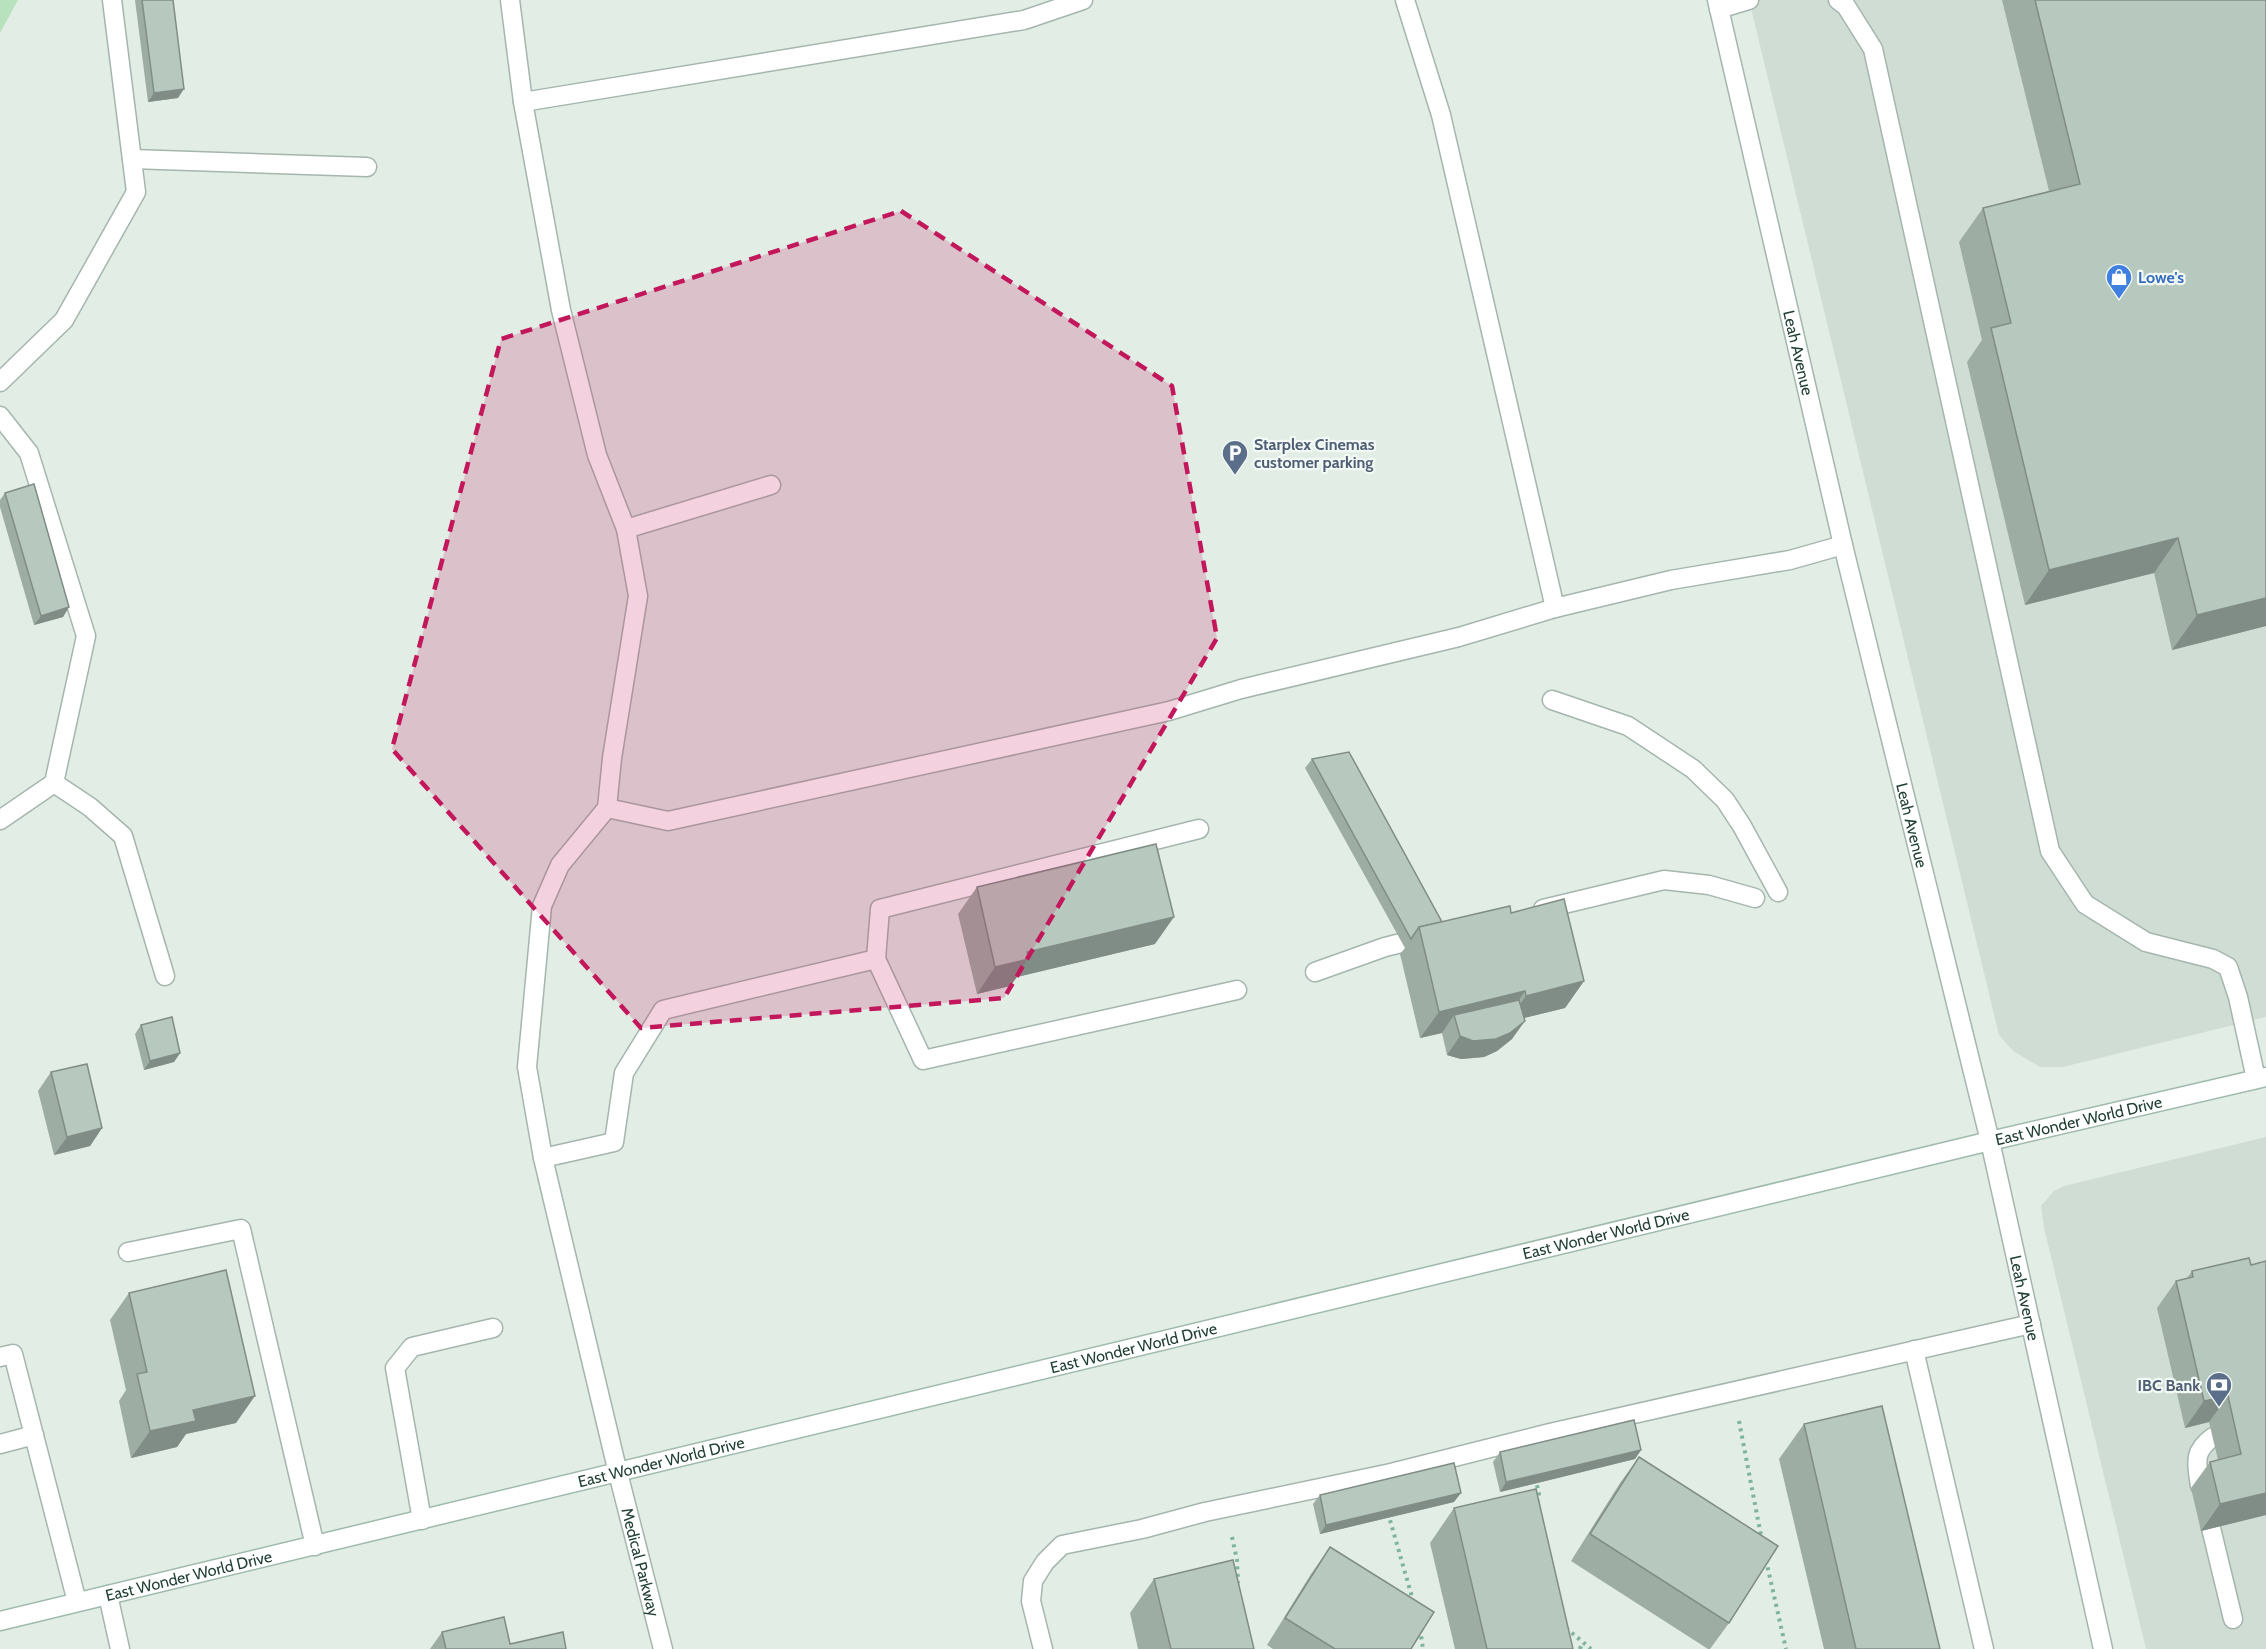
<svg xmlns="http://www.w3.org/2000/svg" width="2266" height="1649" font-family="Cabin,sans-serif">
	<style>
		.built { fill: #d0ddd5 }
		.pitch { fill: #b8e1bd }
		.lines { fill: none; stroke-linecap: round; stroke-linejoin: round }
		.service-casing { stroke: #a4b6ad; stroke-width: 21 }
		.minor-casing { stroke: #a4b6ad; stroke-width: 21 }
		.secondary-casing { stroke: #9fbaad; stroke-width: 21 }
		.path { stroke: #7fb49c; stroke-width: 4; stroke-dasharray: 3 4.5; stroke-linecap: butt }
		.service { stroke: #fff; stroke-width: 18 }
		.minor { stroke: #fff; stroke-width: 18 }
		.secondary { stroke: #fff; stroke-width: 18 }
		.wall { fill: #9dada4 }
		.shaded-wall { fill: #808d86 }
		.building { fill: #b7c9bf; stroke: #808d86; stroke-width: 1.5 }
		.marked { fill: #c2185b; fill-opacity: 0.2; stroke: #c2185b; stroke-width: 4.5; stroke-dasharray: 12 8; stroke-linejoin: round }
		.labels { text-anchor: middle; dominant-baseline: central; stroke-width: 4.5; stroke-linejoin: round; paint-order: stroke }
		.shop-label { font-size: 16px; font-weight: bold; fill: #366cbe; stroke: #f3f9f5; text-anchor: start }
		.street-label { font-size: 16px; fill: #204033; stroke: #f3f9f5 }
		.service-label { font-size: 16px; font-weight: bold; fill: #4e5e75; stroke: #f3f9f5; text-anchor: start }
	</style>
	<rect width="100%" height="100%" fill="#e2ede6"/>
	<g class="built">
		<polygon points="1749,0 2266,0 2266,1017 2063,1067 2040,1067 2013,1051 1999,1035"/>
		<polygon points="2266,1137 2266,1649 2146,1649 2044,1228 2041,1206 2054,1191 2064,1186"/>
	</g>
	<polygon class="pitch" points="0,0 18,0 0,33"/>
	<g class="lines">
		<g class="service-casing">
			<g id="service">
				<polyline points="510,0 523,102 561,310 597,455 626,529 638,596 612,758 607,808 668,821 1169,711 1241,689 1459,637 1555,608 1671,580 1790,560 1843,545"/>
				<polyline points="1405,0 1441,115 1555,608"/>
				<polyline points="1838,0 1846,6 1873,49 2050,851 2085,904 2146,942 2213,959 2228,967 2238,997 2256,1079"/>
				<polyline points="1719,9 1749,0"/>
				<polyline points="523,102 1024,20 1083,0"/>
				<polyline points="132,159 367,167"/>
				<polyline points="0,382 64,320 136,192 112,0"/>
				<polyline points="0,416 29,453 86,636 54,783 0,820"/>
				<polyline points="626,529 771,485"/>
				<polyline points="1552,700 1628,726 1693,769 1725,800 1742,826 1778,892"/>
				<polyline points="54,783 90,807 123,836 165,976"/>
				<polyline points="607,808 560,865 542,906 527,1067 543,1158 618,1473"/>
				<polyline points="1199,829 880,909 876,959 923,1060 1237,990"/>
				<polyline points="1543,909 1664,880 1709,885 1755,898"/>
				<polyline points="1315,972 1385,947 1425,937"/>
				<polyline points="543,1158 614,1142 624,1073 663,1010 876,959"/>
				<polyline points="128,1252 241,1229 315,1546"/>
				<polyline points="1914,1350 1984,1649"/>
				<polyline points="0,1357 13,1354 77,1602"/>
				<polyline points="0,1444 34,1435"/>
				<path d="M2200,1486C2197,1464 2192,1452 2213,1437"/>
				<polyline points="422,1520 395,1368 412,1347 493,1328"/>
				<polyline points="2211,1528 2233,1619"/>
				<polyline points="108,1595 120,1649"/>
				<polyline points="1043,1649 1031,1601 1033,1581 1045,1562 1062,1545 1142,1529 1205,1512 1391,1473 1550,1433 2031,1324"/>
			</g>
		</g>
		<g class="minor-casing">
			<g id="minor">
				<path id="s1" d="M1717,0L1843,545L1990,1141L2103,1649"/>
				<path id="s2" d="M618,1473L663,1649"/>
			</g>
		</g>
		<g class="secondary-casing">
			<g id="secondary">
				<path id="s3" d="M0,1621L1990,1141L2266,1077"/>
			</g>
		</g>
		<g class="path">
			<polyline points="1739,1421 1762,1541"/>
			<polyline points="1535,1478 1539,1493 1537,1503"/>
			<polyline points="1388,1513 1414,1604"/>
			<polyline points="1232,1537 1237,1560 1238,1583"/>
			<polyline points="1766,1560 1786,1649"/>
			<polyline points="1566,1628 1591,1649"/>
			<polyline points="1420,1629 1423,1649"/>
			<polyline points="1580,1649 1582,1642"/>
		</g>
		<use href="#service" class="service"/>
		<use href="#minor" class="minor"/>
		<use href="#secondary" class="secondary"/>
	</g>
	<g class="wall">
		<polygon points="135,0 173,0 178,98 148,102"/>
		<polygon points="2002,0 2266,0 2266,626 2172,650 2154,573 2025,605 1967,362 1982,340 1959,242 1983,208 2049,191"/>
		<polygon points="5,493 69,607 63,617 34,625 0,507 0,500"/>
		<polygon points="1312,759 1442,922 1511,913 1584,981 1565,1008 1524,1018 1512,1039 1497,1051 1484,1057 1461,1059 1447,1055 1442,1033 1420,1038 1400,954 1405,948 1305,768"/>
		<polygon points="977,887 1155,944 1017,977 1010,986 977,994 958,914"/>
		<polygon points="141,1025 180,1053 174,1062 144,1070 135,1034"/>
		<polygon points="51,1072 102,1128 90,1146 54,1155 38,1091"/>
		<polygon points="2192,1271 2266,1515 2201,1531 2191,1488 2210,1462 2218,1460 2209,1422 2185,1428 2157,1308 2176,1281 2187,1278"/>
		<polygon points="129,1293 236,1423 186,1434 177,1447 131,1458 119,1401 126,1390 110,1320"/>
		<polygon points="1804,1424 1940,1649 1824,1649 1779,1459"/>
		<polygon points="1641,1450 1635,1459 1500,1492 1493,1462 1500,1452"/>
		<polygon points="1639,1457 1729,1623 1710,1649 1708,1649 1571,1561 1620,1483"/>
		<polygon points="1320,1495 1454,1502 1320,1534 1313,1504"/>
		<polygon points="1454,1508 1573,1649 1455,1649 1430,1543"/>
		<polygon points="1330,1547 1411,1649 1273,1649 1267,1645 1311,1574"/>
		<polygon points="1154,1579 1254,1649 1138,1649 1130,1613"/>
		<polygon points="442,1632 510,1644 566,1649 430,1649"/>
	</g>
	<g class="shaded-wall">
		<polygon points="184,89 178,98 148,102 154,93"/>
		<polygon points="2178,538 2154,573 2025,605 2049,570"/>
		<polygon points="2266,598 2266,626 2172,650 2197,615"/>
		<polygon points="69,607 63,617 34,625 41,616"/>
		<polygon points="1174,917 1155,944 1017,977 1010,986 977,994 995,967 1027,952"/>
		<polygon points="1584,981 1565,1008 1507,1022 1526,996"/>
		<polygon points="1525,991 1506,1018 1454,1015 1442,1033 1420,1038 1439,1012"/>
		<polygon points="1525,1021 1512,1039 1497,1051 1484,1057 1461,1059 1447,1055 1460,1036"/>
		<polygon points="180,1053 174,1062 144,1070 150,1061"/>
		<polygon points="102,1128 90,1146 54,1155 67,1137"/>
		<polygon points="255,1396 236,1423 186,1434 177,1447 131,1458 150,1431 193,1410"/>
		<polygon points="2228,1396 2209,1422 2185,1428 2204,1401"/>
		<polygon points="1641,1450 1635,1459 1500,1492 1506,1482"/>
		<polygon points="1461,1493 1454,1502 1320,1534 1326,1525"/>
		<polygon points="2266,1493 2266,1515 2201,1531 2220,1504"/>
	</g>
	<g class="building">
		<polygon points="142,0 173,0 184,89 154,93"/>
		<polygon points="2035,0 2266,0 2266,598 2197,615 2178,538 2049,570 1991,328 2011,323 1983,208 2080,184"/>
		<polygon points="34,484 69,607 41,616 5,493"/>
		<polygon points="1349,752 1442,922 1419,927 1411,939 1312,759"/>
		<polygon points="1156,844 1174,917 1027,952 1029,959 995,967 977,887"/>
		<polygon points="1564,899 1584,981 1526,996 1525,991 1439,1012 1419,927 1510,906 1511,913"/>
		<polygon points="1519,1000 1525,1021 1510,1033 1496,1039 1473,1041 1460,1036 1454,1015"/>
		<polygon points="172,1017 180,1053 150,1061 141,1025"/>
		<polygon points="87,1064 102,1128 67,1137 51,1072"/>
		<polygon points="2249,1258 2251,1265 2266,1261 2266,1493 2220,1504 2210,1462 2241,1454 2228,1396 2204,1401 2176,1281 2193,1277 2192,1271"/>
		<polygon points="226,1270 255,1396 193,1410 196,1421 150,1431 137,1374 147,1372 129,1293"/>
		<polygon points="1882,1406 1940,1649 1856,1649 1804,1424"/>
		<polygon points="1634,1420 1641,1450 1506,1482 1500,1452"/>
		<polygon points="1639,1457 1778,1546 1729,1623 1590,1534"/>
		<polygon points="1454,1463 1461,1493 1326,1525 1320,1495"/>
		<polygon points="1536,1489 1573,1649 1487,1649 1454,1508"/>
		<polygon points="1330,1547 1434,1612 1411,1649 1335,1649 1285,1618"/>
		<polygon points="1233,1560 1254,1649 1171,1649 1154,1579"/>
		<polygon points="504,1617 510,1644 563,1632 566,1649 446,1649 442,1632"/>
	</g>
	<path class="marked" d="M901,211L1172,386L1217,638L1004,998L641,1028L392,749L501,339Z"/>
	<defs>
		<g id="shop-pin" transform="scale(1.35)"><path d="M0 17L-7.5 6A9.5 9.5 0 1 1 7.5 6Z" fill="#3f7fe0" stroke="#f3f9f5"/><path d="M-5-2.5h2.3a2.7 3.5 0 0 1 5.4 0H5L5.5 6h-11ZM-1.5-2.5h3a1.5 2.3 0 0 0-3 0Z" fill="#fff"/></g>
		<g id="parking-pin" transform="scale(1.35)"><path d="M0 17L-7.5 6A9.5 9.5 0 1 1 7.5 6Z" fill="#5c6f8a" stroke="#f3f9f5"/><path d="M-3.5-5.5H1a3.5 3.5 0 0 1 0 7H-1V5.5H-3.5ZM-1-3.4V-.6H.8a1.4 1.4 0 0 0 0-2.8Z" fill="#fff"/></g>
		<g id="bank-pin" transform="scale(1.35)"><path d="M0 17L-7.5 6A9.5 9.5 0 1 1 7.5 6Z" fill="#5c6f8a" stroke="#f3f9f5"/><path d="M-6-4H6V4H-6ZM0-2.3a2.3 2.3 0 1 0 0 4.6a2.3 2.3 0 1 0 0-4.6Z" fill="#fff"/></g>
	</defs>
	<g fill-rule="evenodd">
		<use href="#shop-pin" x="2119" y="277"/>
		<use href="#parking-pin" x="1235" y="453"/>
		<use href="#bank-pin" x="2219" y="1385"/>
	</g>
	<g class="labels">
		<g class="shop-label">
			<text x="2138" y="277">Lowe's</text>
		</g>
		<g class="street-label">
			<text stroke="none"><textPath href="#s1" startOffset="362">Leah Avenue</textPath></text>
			<text stroke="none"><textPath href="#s1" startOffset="848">Leah Avenue</textPath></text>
			<text stroke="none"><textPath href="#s3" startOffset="2138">East Wonder World Drive</textPath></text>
			<text stroke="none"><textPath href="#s3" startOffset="1652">East Wonder World Drive</textPath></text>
			<text stroke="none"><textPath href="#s1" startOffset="1334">Leah Avenue</textPath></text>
			<text stroke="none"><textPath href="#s3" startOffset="1166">East Wonder World Drive</textPath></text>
			<text stroke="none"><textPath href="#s3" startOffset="680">East Wonder World Drive</textPath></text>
			<text stroke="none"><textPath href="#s2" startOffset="92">Medical Parkway</textPath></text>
			<text stroke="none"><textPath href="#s3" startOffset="194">East Wonder World Drive</textPath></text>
		</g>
		<g class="service-label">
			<text x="1254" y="444">Starplex Cinemas<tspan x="1254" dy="18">customer parking</tspan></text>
			<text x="2200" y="1385" text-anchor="end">IBC Bank</text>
		</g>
	</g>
</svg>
